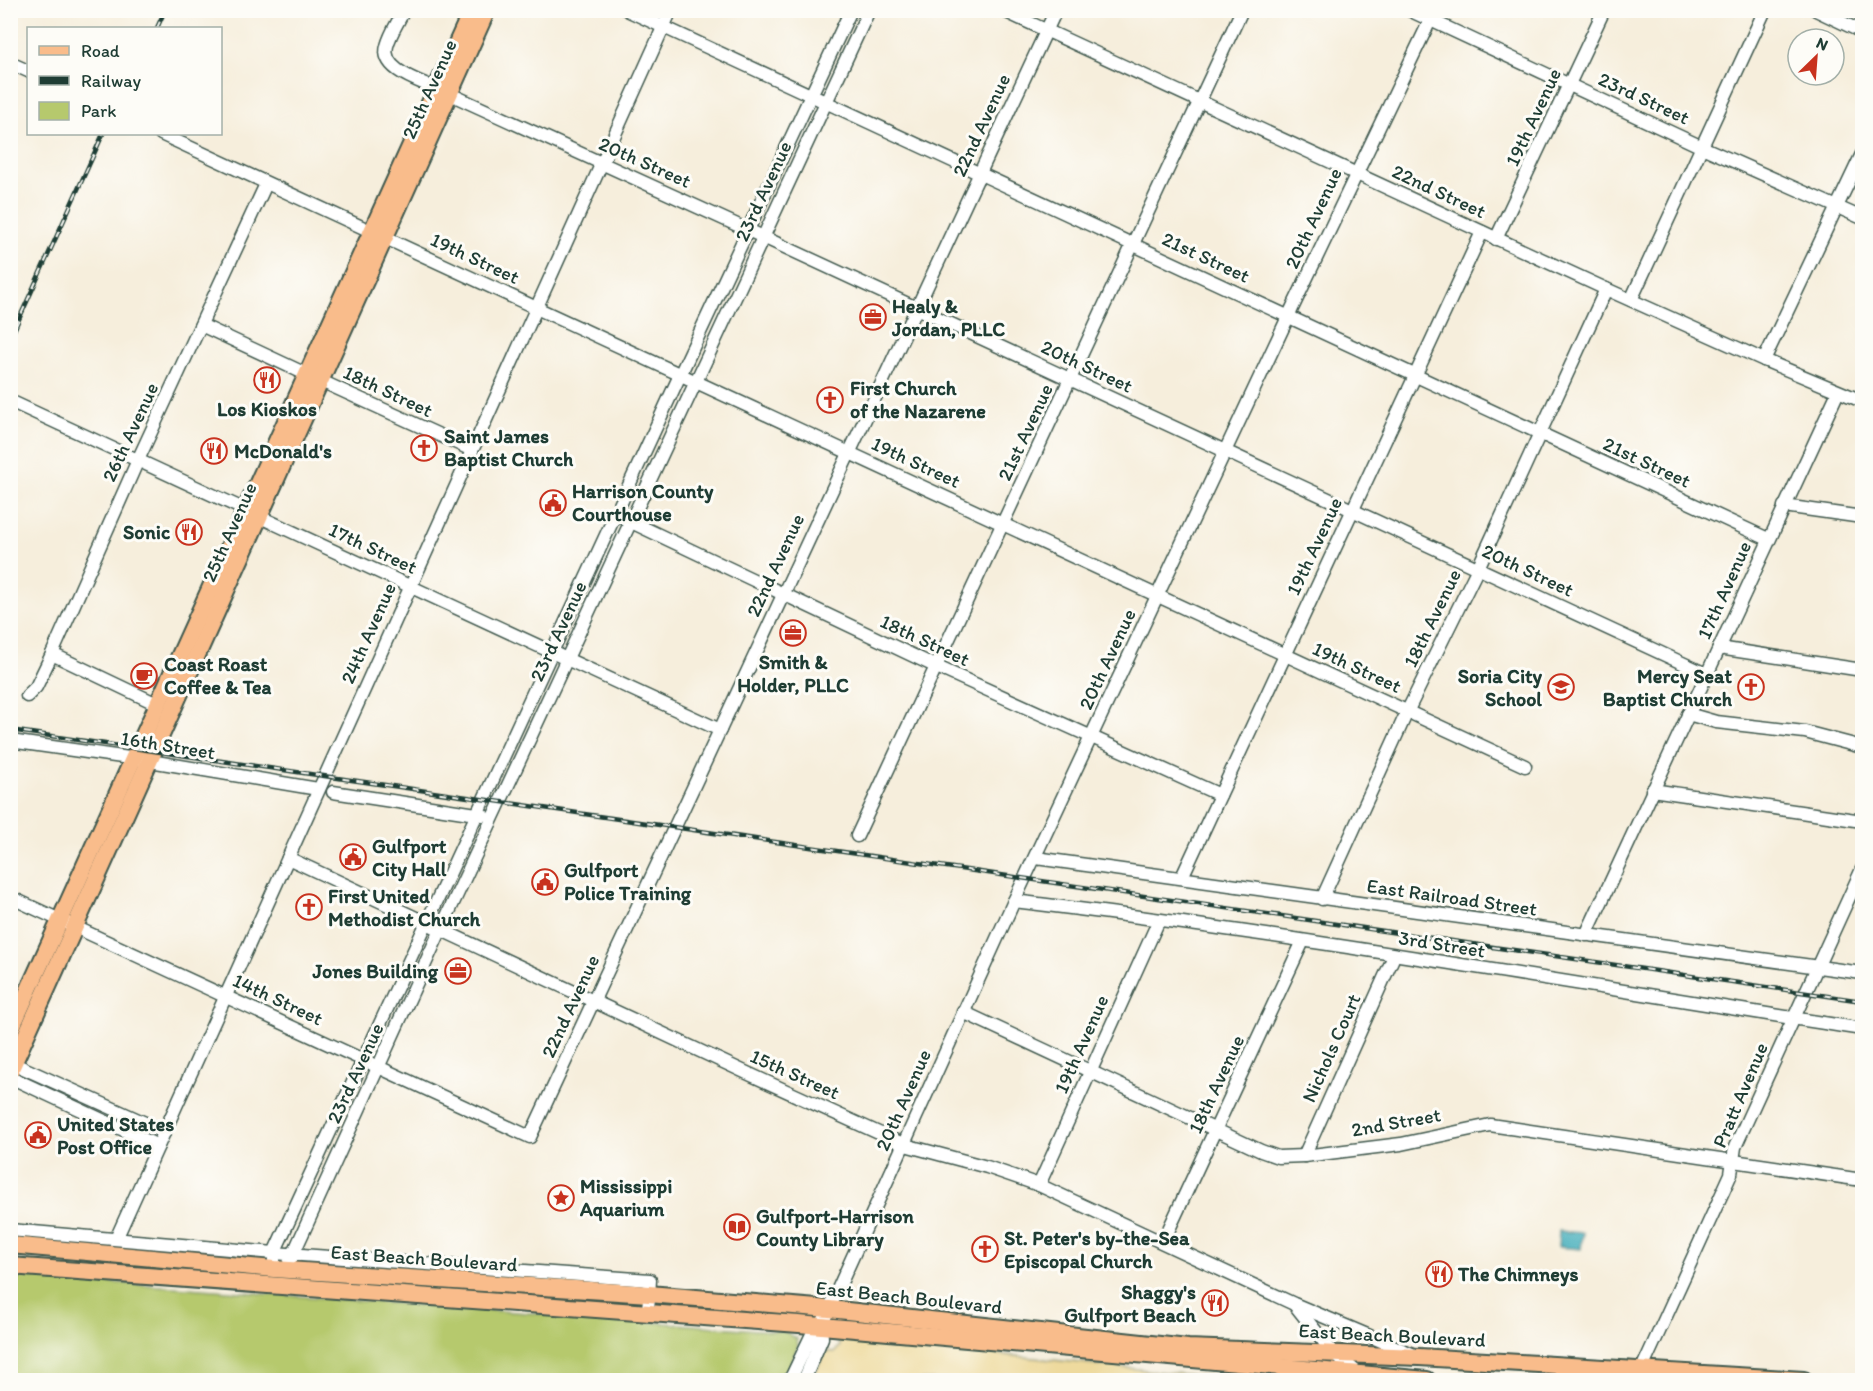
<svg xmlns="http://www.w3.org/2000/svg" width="1873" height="1391" font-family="Itim,sans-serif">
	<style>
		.green { fill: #b6c96d; stroke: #6a8350; stroke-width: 1.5 }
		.sand { fill: #eeda9e; stroke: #868c69; stroke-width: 1.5 }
		.water { fill: #3cabb9; stroke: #2e7476; stroke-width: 1.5 }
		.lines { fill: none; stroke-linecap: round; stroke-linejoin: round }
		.minor-casing { stroke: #3f584d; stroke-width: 15 }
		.major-casing { stroke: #3f584d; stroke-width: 20 }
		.minor { stroke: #fff; stroke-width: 12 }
		.major { stroke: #f9bc8b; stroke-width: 16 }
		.rail-casing { stroke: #1f3d34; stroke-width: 4.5 }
		.rail { stroke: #fdfcf7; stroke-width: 2; stroke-dasharray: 7; stroke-linecap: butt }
		.labels { text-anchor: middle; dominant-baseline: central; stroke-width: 6; stroke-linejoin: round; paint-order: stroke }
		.street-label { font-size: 20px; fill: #1f3d34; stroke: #fdfcf7 }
		.poi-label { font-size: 20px; font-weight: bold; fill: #1f3d34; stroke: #fdfcf7; text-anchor: start }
	</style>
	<rect width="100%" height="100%" fill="#fdfcf7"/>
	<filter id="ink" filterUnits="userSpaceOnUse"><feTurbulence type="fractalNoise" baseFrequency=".0167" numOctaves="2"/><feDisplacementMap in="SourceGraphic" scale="12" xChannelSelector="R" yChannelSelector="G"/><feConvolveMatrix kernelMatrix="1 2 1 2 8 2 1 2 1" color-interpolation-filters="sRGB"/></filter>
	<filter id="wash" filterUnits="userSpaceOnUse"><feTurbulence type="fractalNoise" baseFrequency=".008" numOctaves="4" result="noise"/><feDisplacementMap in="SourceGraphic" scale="24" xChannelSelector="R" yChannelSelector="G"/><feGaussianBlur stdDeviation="1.35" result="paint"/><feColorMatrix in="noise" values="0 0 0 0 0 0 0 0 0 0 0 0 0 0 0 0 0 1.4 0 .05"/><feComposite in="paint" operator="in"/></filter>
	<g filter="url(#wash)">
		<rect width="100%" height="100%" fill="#f6eedc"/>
		<polygon class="green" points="10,1275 786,1332 797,1339 798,1346 783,1380 11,1380"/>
		<polygon class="sand" points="837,1337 1240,1380 812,1380 825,1351 835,1352 840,1346"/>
		<polygon class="water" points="1559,1231 1583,1233 1581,1249 1558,1247"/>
	</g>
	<g filter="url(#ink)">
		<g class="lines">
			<g class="minor-casing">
				<g id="minor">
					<path d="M404,10C398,22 390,34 387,46C380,70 420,81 437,89"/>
					<polyline points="627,10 1768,539"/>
					<polyline points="1002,10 1606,289 1764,360 1862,401"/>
					<polyline points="1409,10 1702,147 1862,218"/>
					<polyline points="1816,10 1862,32"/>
					<polyline points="10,63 28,71"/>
					<polyline points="450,94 748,230 1706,674"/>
					<polyline points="161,134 1525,766"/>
					<polyline points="1496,239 1604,10"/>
					<polyline points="1631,300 1765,10"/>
					<polyline points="201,325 308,375"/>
					<polyline points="1764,360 1862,154"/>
					<polyline points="321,381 472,450"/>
					<polyline points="10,401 720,730"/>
					<polyline points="1784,506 1862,517"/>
					<polyline points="625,519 937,667 1220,795"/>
					<polyline points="1719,648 1862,670"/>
					<polyline points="52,654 159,705"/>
					<polyline points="27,696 36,687 52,654 138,460 266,184"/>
					<polyline points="1688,714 1716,722 1805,732 1862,747"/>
					<polyline points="10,741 150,761 318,789"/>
					<polyline points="1652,790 1862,821"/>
					<polyline points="333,792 483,815"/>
					<polyline points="857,836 1242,10"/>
					<polyline points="288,858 747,1073 905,1145 987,1167 1039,1185 1294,1304 1412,1354"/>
					<polyline points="1036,858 1862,973"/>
					<polyline points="1182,877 1482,232"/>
					<polyline points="10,897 530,1137 1056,10"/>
					<polyline points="1322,899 1407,712 1478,568 1606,289"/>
					<path d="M1014,901C1298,935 1580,985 1862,1029"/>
					<polyline points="1586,935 1838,392"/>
					<polyline points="963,1012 1261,1151 1278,1157 1304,1156 1401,1144 1490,1125 1862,1180"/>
					<polyline points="10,1062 165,1132"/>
					<polyline points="10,1077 158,1146"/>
					<polyline points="1304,1156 1394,956"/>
					<polyline points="1039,1185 1159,920"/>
					<polyline points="10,1230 274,1253 650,1280 648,1312"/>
					<polyline points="116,1239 671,10"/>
					<polyline points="1163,1242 1303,941"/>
					<polyline points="274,1269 274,1253 680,375 851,10"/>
					<polyline points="286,1270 441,929 869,10"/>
					<polyline points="1295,1305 1333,1353 1358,1373"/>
					<polyline points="1641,1371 1731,1174 1735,1147 1862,869"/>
					<polyline points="790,1380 813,1332 821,1326 829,1309 1014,901 1288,317 1435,10"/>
					<polyline points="804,1380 822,1338 821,1326"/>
				</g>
			</g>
			<g class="major-casing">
				<g id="major">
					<polyline points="10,1031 472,10"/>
					<polyline points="10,1071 487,10"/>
					<polyline points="10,1245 274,1269 649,1294 829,1309 1188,1348 1419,1357 1804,1380"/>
					<polyline points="10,1266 799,1324 1427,1380"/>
				</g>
			</g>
			<use href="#minor" class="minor"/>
			<use href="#major" class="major"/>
			<g class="rail-casing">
				<g id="rail">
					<polyline points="157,28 165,10"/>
					<polyline points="10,339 103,134"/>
					<polyline points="10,730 1862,1001"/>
				</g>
			</g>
			<use href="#rail" class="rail"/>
		</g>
	</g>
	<defs>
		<g id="office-ring" transform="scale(1.35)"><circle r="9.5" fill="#fdfcf7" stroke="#c8321e" stroke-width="1.5"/><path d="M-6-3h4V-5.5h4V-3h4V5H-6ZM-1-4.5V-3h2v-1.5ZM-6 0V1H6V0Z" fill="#c8321e"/></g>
		<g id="restaurant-ring" transform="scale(1.35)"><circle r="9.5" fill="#fdfcf7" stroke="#c8321e" stroke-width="1.5"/><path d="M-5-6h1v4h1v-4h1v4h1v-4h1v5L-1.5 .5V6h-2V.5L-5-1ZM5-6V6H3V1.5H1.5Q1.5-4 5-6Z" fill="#c8321e"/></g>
		<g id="church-ring" transform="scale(1.35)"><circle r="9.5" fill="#fdfcf7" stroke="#c8321e" stroke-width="1.5"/><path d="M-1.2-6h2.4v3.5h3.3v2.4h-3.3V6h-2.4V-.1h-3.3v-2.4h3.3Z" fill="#c8321e"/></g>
		<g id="civic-ring" transform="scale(1.35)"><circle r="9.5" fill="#fdfcf7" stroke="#c8321e" stroke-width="1.5"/><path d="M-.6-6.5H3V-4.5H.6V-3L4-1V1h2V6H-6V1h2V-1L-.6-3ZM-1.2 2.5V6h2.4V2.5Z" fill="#c8321e"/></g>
		<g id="cafe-ring" transform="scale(1.35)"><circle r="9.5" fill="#fdfcf7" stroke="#c8321e" stroke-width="1.5"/><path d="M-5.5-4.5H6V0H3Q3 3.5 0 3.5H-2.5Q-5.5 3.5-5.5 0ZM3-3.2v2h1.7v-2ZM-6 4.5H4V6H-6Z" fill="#c8321e"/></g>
		<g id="school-ring" transform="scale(1.35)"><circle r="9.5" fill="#fdfcf7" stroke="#c8321e" stroke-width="1.5"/><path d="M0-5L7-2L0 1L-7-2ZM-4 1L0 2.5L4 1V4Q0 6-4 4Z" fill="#c8321e"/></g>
		<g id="sight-ring" transform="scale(1.35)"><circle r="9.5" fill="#fdfcf7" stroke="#c8321e" stroke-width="1.5"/><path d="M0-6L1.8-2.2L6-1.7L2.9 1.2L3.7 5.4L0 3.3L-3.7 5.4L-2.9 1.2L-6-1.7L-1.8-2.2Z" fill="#c8321e"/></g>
		<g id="library-ring" transform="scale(1.35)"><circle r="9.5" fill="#fdfcf7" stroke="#c8321e" stroke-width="1.5"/><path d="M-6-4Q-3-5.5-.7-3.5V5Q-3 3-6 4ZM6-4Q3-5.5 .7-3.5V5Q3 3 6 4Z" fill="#c8321e"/></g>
	</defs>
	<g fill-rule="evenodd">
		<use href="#office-ring" x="873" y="317"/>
		<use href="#restaurant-ring" x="267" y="380"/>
		<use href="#church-ring" x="830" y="400"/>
		<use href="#church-ring" x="424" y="448"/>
		<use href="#restaurant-ring" x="214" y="451"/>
		<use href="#civic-ring" x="553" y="503"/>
		<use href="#restaurant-ring" x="189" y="532"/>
		<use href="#office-ring" x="793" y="633"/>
		<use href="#cafe-ring" x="144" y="676"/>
		<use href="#school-ring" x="1561" y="687"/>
		<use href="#church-ring" x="1751" y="687"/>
		<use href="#civic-ring" x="353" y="857"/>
		<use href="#civic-ring" x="545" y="882"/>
		<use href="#church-ring" x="309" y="907"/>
		<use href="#office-ring" x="458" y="971"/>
		<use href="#civic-ring" x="38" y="1135"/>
		<use href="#sight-ring" x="561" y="1198"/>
		<use href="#library-ring" x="737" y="1227"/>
		<use href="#church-ring" x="985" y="1249"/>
		<use href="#restaurant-ring" x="1439" y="1274"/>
		<use href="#restaurant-ring" x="1215" y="1303"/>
	</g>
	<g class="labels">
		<g class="street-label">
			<text transform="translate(429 89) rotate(-66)">25th Avenue</text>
			<text transform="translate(1644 98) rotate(25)">23rd Street</text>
			<text transform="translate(1533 117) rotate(-65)">19th Avenue</text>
			<text transform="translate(981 125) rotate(-65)">22nd Avenue</text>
			<text transform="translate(645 162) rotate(24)">20th Street</text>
			<text transform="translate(763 191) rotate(-65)">23rd Avenue</text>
			<text transform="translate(1439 191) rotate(25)">22nd Street</text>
			<text transform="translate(1313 218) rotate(-65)">20th Avenue</text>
			<text transform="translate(1206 257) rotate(25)">21st Street</text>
			<text transform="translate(475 258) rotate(25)">19th Street</text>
			<text transform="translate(1087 366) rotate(25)">20th Street</text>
			<text transform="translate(388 391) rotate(25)">18th Street</text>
			<text transform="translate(130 432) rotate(-65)">26th Avenue</text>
			<text transform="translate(1025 432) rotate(-65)">21st Avenue</text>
			<text transform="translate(916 462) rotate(25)">19th Street</text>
			<text transform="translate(1647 462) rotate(25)">21st Street</text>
			<text transform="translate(229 532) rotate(-66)">25th Avenue</text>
			<text transform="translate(1314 546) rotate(-65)">19th Avenue</text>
			<text transform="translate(373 548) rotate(25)">17th Street</text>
			<text transform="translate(775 565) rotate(-65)">22nd Avenue</text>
			<text transform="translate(1528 570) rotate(25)">20th Street</text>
			<text transform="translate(1724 590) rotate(-66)">17th Avenue</text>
			<text transform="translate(1432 618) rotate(-64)">18th Avenue</text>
			<text transform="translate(558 631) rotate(-65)">23rd Avenue</text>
			<text transform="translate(368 633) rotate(-66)">24th Avenue</text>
			<text transform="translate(925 640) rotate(25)">18th Street</text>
			<text transform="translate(1107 659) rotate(-65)">20th Avenue</text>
			<text transform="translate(1357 667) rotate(25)">19th Street</text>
			<text transform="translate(168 745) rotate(9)">16th Street</text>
			<text transform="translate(1452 897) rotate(8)">East Railroad Street</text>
			<text transform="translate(1442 944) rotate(9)">3rd Street</text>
			<text transform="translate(278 999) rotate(25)">14th Street</text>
			<text transform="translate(570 1006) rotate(-65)">22nd Avenue</text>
			<text transform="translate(1081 1044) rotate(-66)">19th Avenue</text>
			<text transform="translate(1331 1048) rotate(-66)">Nichols Court</text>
			<text transform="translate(355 1073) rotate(-65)">23rd Avenue</text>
			<text transform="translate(795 1074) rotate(24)">15th Street</text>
			<text transform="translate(1216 1084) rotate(-65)">18th Avenue</text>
			<text transform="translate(1740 1095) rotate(-67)">Pratt Avenue</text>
			<text transform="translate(903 1100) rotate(-66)">20th Avenue</text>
			<text transform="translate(1396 1122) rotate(-10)">2nd Street</text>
			<text transform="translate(424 1258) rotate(4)">East Beach Boulevard</text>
			<text transform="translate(909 1297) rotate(6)">East Beach Boulevard</text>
			<text transform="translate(1392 1335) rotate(3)">East Beach Boulevard</text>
		</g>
		<g class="poi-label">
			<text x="892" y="306">Healy &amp;<tspan x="892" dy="23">Jordan, PLLC</tspan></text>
			<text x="850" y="388">First Church<tspan x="850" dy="23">of the Nazarene</tspan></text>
			<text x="267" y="409" text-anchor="middle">Los Kioskos</text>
			<text x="444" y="436">Saint James<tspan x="444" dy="23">Baptist Church</tspan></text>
			<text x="234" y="451">McDonald's</text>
			<text x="572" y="491">Harrison County<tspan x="572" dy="23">Courthouse</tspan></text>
			<text x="170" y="532" text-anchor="end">Sonic</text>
			<text x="793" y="662" text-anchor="middle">Smith &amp;<tspan x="793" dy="23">Holder, PLLC</tspan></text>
			<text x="164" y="664">Coast Roast<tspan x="164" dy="23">Coffee &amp; Tea</tspan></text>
			<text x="1542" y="676" text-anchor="end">Soria City<tspan x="1542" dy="23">School</tspan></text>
			<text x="1732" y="676" text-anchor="end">Mercy Seat<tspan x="1732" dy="23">Baptist Church</tspan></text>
			<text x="372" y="846">Gulfport<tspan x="372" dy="23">City Hall</tspan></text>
			<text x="564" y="870">Gulfport<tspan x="564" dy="23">Police Training</tspan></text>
			<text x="328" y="896">First United<tspan x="328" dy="23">Methodist Church</tspan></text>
			<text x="438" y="971" text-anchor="end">Jones Building</text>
			<text x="57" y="1124">United States<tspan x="57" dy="23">Post Office</tspan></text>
			<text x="580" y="1186">Mississippi<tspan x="580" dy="23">Aquarium</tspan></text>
			<text x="756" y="1216">Gulfport-Harrison<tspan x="756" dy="23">County Library</tspan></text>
			<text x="1004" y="1238">St. Peter's by-the-Sea<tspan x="1004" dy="23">Episcopal Church</tspan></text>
			<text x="1458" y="1274">The Chimneys</text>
			<text x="1196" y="1292" text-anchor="end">Shaggy's<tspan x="1196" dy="23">Gulfport Beach</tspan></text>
		</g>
	</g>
	<rect width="1873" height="1391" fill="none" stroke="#fdfcf7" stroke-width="36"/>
	<rect x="27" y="27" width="195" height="108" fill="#fdfcf7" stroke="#a4b0a9" stroke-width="1.5"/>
	<rect x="39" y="46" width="30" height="9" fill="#f9bc8b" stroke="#a4b0a9" stroke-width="1.5"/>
	<text x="81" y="57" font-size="18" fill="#1f3d34">Road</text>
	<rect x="39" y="76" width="30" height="9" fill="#1f3d34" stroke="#a4b0a9" stroke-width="1.5"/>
	<text x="81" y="87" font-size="18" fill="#1f3d34">Railway</text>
	<rect x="39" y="102" width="30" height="18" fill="#b6c96d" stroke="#a4b0a9" stroke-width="1.5"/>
	<text x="81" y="117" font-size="18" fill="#1f3d34">Park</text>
	<g transform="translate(1816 57) rotate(25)"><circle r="28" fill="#fdfcf7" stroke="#a4b0a9" stroke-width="1.5"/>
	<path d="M0-4.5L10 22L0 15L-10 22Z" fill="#c8321e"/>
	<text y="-9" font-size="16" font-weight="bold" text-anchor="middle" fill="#1f3d34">N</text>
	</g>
</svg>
